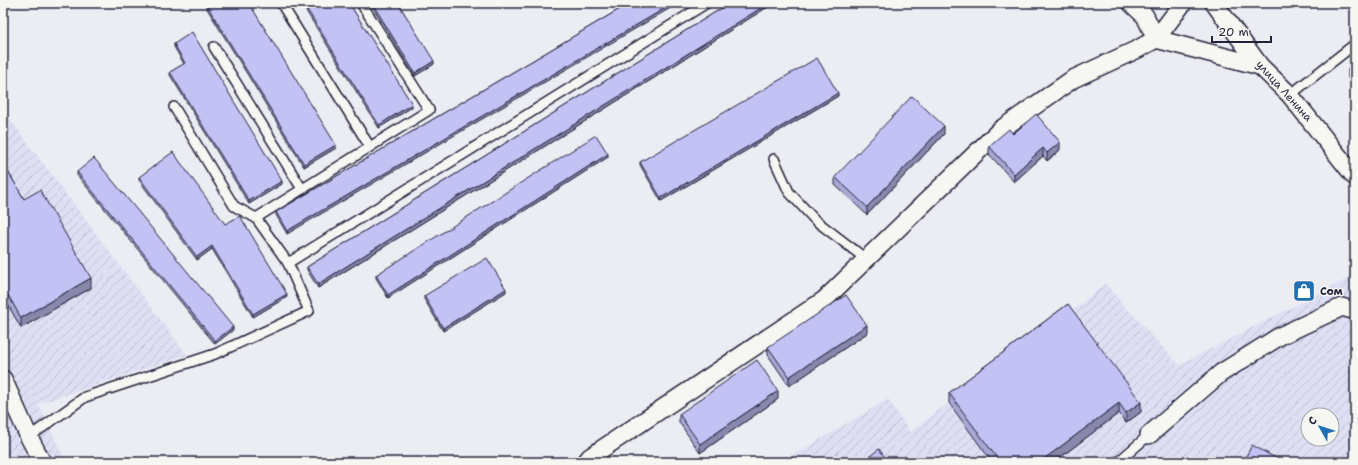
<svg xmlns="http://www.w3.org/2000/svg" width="1358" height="465" font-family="'Shantell Sans',sans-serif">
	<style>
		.industrial { fill: url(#industrial-furrows); fill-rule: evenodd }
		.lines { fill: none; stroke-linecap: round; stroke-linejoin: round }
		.lane-casing { stroke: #22223b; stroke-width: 12 }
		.street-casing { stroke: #22223b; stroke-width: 20 }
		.lane { stroke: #f6f6f2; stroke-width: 9 }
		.street { stroke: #f6f6f2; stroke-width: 17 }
		.wall { fill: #a7a7d3; stroke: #22223b }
		.shaded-wall { fill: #8888ac; stroke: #22223b }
		.building { fill: #c2c2f5; stroke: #22223b }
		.labels { text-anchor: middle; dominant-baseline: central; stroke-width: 3; stroke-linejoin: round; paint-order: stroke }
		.street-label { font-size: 11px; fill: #22223b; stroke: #f6f6f2 }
		.poi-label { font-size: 11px; font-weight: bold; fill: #22223b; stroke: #f6f6f2; text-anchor: start }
	</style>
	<defs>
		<pattern id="industrial-furrows" width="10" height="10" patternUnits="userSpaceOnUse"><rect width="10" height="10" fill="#dfdff4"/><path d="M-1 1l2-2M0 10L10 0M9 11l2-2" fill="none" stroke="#bfbfd2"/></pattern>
	</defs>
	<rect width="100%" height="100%" fill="#ececf3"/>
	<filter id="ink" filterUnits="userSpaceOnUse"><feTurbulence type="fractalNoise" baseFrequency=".025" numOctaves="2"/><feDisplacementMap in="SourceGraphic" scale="8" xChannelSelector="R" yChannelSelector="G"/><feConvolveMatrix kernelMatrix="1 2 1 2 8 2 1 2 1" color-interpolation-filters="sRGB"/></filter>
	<g filter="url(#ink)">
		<g class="industrial">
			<polygon points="3,110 187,355 38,404 66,462 3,462"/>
			<path d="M1355,275V462H782L888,399L910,432L1068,314L1105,284L1179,365ZM1308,415H1332V439H1308Z"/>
		</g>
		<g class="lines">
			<g class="lane-casing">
				<g id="lane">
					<polyline points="281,3 370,147"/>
					<polyline points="214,47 302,189"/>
					<polyline points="1290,95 1355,44"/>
					<polyline points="174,107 234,206 256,218 288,263"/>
					<polyline points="774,159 789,192 815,220 866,259"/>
					<polyline points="256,218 429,110 361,3"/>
					<polyline points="29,437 85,397 215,354 309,311 288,263 707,3"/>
					<polyline points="1118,462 1149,435"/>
				</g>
			</g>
			<g class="street-casing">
				<g id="street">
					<polyline points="1131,3 1145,16 1156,39 1260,66"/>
					<polyline points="1214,3 1260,66 1290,95 1355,177"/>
					<polyline points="3,379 29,437 42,462"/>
					<polyline points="1149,435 1221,373 1280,336 1342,307 1355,311"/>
					<polyline points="586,462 590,457 824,300 1000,130 1073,79 1138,49 1156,39 1183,3"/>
				</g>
			</g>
			<use href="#lane" class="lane"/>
			<use href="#street" class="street"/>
		</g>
		<g class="wall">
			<polygon points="301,3 349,3 412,107 379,128"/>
			<polygon points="370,3 398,3 434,64 415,76"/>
			<polygon points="630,3 287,234 276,215 276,212"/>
			<polygon points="730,3 774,3 318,288 307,270 307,267"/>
			<polygon points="206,4 336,148 304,167 206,7"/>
			<polygon points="174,44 282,184 249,204 170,75 170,72 184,64 174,47"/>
			<polygon points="1355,62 1355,88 1348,78 1348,68"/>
			<polygon points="838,96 661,201 640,165 640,162"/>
			<polygon points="944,134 867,215 835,185 835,177"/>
			<polygon points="1013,134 1060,150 1047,161 1043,156 1014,182 989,154 989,146"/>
			<polygon points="608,157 388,298 376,278 376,275"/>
			<polygon points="3,163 24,199 91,288 21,328 3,296"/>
			<polygon points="77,172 233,330 215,344 77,175"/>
			<polygon points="139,177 225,224 287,297 253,317 212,249 197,260 139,180"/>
			<polygon points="506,292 443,331 424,299 424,296"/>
			<polygon points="1068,304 1141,412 1126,423 1119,413 1054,462 992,462 949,403 949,393"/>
			<polygon points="867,333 789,386 768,355 768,347"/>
			<polygon points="1355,395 1355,412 1352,407 1352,397"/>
			<polygon points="778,399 700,453 679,422 679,414"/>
		</g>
		<g class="shaded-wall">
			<polygon points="674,3 679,3 287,234 287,231"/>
			<polygon points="769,3 774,3 318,288 318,284"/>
			<polygon points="434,61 434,64 415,76 415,73"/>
			<polygon points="838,93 838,96 661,201 661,198"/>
			<polygon points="412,104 412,107 379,128 379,125"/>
			<polygon points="944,126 944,134 867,215 867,207"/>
			<polygon points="1060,142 1060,150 1047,161 1047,153"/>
			<polygon points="336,145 336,148 304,167 304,164"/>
			<polygon points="1043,148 1043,156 1014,182 1014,174"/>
			<polygon points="608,154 608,157 388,298 388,295"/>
			<polygon points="282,181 282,184 249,204 249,201"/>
			<polygon points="212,246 212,249 197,260 197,257"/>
			<polygon points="91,278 91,288 21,328 21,318"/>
			<polygon points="506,289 506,292 443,331 443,328"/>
			<polygon points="287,294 287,297 253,317 253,314"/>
			<polygon points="867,325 867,333 789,386 789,377"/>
			<polygon points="233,327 233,330 215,344 215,341"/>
			<polygon points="778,391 778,399 700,453 700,444"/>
			<polygon points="1141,402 1141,412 1126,423 1126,413"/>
			<polygon points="1119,403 1119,413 1054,462 1040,462"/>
		</g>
		<g class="building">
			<polygon points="207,3 249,3 336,145 304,164 206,4"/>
			<polygon points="303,3 349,3 412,104 379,125"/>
			<polygon points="372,3 398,3 434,61 415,73"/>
			<polygon points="630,3 674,3 287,231 276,212"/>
			<polygon points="730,3 769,3 318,284 307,267"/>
			<polygon points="192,32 282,181 249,201 170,72 185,63 174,44"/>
			<polygon points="817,58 838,93 661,198 640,162"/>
			<polygon points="1355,62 1355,77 1348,68"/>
			<polygon points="912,96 944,126 867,207 835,177"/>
			<polygon points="1036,114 1060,142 1047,153 1043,148 1014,174 989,146 1009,129 1013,134"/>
			<polygon points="596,135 608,154 388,295 376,275"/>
			<polygon points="173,152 225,224 240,216 287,294 253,314 212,246 197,257 139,177"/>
			<polygon points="94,158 233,327 215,341 77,172"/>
			<polygon points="3,163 24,199 40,190 91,278 21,318 3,286"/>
			<polygon points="487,258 506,289 443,328 424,296"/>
			<polygon points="846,295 867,325 789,377 768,347"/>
			<polygon points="1068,304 1141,402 1126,413 1119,403 1040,462 1000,462 949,393"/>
			<polygon points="757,360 778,391 700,444 679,414"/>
			<polygon points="1355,395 1355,402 1352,397"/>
			<polygon points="1252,445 1283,462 1243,462"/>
			<polygon points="879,449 888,462 862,462"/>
		</g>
	</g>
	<defs>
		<g id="shop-square" transform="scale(1.15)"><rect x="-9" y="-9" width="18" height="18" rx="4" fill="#1f6fb2" stroke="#f6f6f2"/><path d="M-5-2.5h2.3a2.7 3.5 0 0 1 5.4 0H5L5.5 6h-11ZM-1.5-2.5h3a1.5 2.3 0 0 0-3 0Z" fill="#fff"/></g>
	</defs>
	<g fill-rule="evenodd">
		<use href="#shop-square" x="1304" y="291"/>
	</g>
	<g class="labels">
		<g class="street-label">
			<text transform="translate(1284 91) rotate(48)">улица Ленина</text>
		</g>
		<g class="poi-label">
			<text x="1320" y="291">Сом</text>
		</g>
	</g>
	<rect width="1358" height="465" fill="none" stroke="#f6f6f2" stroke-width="16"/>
	<rect x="8" y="8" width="1342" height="449" fill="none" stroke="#22223b" stroke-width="1.5" filter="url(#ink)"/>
	<g transform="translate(1320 427) rotate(309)"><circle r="19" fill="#f6f6f2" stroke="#a1a1a9"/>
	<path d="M0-3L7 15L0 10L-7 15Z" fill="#1f6fb2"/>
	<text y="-6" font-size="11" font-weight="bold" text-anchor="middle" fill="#22223b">С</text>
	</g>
	<path d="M1212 36v6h59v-6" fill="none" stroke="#22223b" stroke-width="2"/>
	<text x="1218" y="36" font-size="12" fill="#22223b" stroke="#f6f6f2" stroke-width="3" paint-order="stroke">20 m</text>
</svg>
